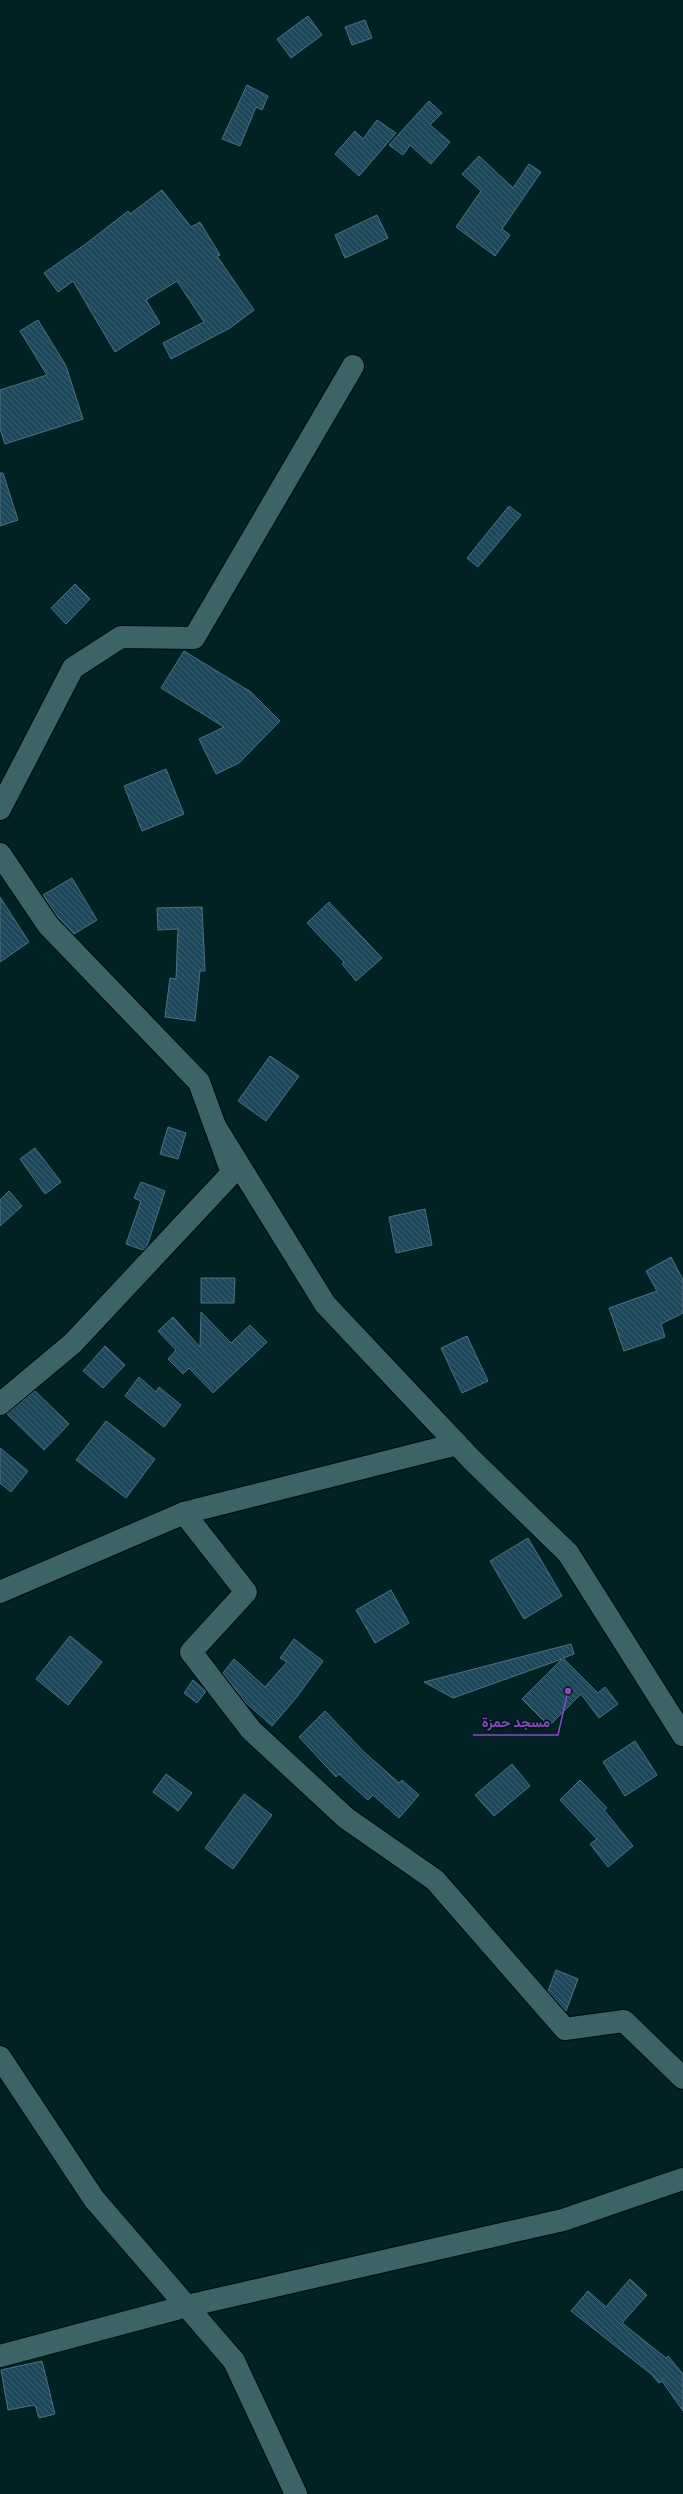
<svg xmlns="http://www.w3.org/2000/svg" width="683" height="2494" font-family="'Exo 2',Vazirmatn,sans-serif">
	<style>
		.building { fill: url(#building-back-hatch); stroke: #507181 }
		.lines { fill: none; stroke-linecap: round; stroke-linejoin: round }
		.minor-casing { stroke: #000a0b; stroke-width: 24 }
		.minor { stroke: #3c6466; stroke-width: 22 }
		.leader { fill: none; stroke: #8949c6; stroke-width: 1.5 }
		.callout-dot { fill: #8949c6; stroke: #001819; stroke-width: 1.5 }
		.callout-label { font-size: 14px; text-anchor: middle; font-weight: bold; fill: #8949c6; stroke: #001819; stroke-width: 3.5; stroke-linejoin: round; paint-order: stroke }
	</style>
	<defs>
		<pattern id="building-back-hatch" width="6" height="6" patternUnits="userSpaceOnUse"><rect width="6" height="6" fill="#1c485b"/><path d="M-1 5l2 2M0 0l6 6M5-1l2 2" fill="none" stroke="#3c6373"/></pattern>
	</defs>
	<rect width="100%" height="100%" fill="#022123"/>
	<g class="building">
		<polygon points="308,16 322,35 291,58 277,39"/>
		<polygon points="365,20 372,38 352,45 345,27"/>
		<polygon points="247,85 268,96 262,110 256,107 240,146 222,139"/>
		<polygon points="429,101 442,113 430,125 450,142 431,164 410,145 403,155 389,145"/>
		<polygon points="377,120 396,133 359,176 335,154 355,131 363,139"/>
		<polygon points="479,156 513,188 529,164 541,172 502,229 510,235 495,256 456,227 481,191 462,174"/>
		<polygon points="162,190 191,227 200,222 220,255 217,256 254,310 230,328 171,359 163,343 204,322 177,281 146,300 160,323 115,352 73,281 58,292 44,273 87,243 128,211 130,214"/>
		<polygon points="377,215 388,238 345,258 335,235"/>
		<polygon points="38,320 66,366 83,419 5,444 0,429 0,390 47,375 20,331"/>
		<polygon points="0,473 3,473 18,520 0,526"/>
		<polygon points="509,506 521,515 478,567 467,558"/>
		<polygon points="75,584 90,599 66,624 51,608"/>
		<polygon points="184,651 251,692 280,721 239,763 216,774 199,739 224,727 161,688"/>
		<polygon points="166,769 184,814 142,831 124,786"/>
		<polygon points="72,878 97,920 74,934 58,917 43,895"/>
		<polygon points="0,897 29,942 0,962"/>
		<polygon points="329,902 382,958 356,981 342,964 344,962 307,923"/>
		<polygon points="202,907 205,971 200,971 195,1021 165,1017 170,978 176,979 178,929 158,930 157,908"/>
		<polygon points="270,1056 299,1076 266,1121 238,1101"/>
		<polygon points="168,1127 186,1133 178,1159 160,1154"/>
		<polygon points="35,1148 61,1182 45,1194 20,1159"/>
		<polygon points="141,1182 165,1191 147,1246 143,1250 126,1244 141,1201 134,1198"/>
		<polygon points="9,1191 22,1206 0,1226 0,1200"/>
		<polygon points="425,1209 432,1245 396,1253 389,1217"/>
		<polygon points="671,1257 683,1280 683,1313 661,1324 665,1337 624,1351 609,1308 657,1291 646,1271"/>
		<polygon points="201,1278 235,1278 234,1303 201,1303"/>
		<polygon points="201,1312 231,1343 250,1325 267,1342 213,1393 189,1368 183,1374 168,1359 176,1350 158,1331 173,1317 200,1347"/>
		<polygon points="467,1336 488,1381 462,1393 441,1348"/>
		<polygon points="105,1346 125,1365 103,1388 83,1371"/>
		<polygon points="139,1377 156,1392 159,1387 181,1405 164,1427 125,1396"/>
		<polygon points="35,1391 69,1424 44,1450 7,1414"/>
		<polygon points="106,1421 155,1459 126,1498 76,1460"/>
		<polygon points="0,1448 28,1471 11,1492 0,1483"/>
		<polygon points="528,1538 562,1596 524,1619 490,1561"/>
		<polygon points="391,1590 409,1623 375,1643 356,1610"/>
		<polygon points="70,1636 102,1662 68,1705 36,1679"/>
		<polygon points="294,1639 323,1661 296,1698 272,1726 246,1703 223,1673 234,1659 265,1687 287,1662 280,1658"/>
		<polygon points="571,1644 574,1654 563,1658 598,1693 605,1687 618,1704 599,1718 581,1694 549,1726 522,1699 562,1659 453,1698 424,1682"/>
		<polygon points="193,1680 206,1691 197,1703 184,1693"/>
		<polygon points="325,1711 364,1752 399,1783 402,1780 419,1795 399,1818 373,1795 368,1800 339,1774 336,1777 299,1737"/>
		<polygon points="635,1741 657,1775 625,1796 603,1762"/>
		<polygon points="512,1764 530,1786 494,1816 475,1795"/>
		<polygon points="166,1774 192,1793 178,1811 153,1792"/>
		<polygon points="580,1780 607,1808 604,1810 633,1846 608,1867 590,1844 597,1839 560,1800"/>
		<polygon points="244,1794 272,1815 233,1869 205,1848"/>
		<polygon points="556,1970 578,1979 566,2011 548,1991"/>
		<polygon points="630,2279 647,2295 622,2323 666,2358 668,2356 683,2374 683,2411 662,2381 659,2383 651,2374 571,2311 588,2291 606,2307"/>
		<polygon points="42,2361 55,2414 39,2418 35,2405 8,2410 1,2370"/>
	</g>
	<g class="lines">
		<g class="minor-casing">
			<g id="minor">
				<polyline points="0,809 73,668 121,637 194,638 353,366"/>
				<polyline points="0,854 48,925 199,1082 232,1173 73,1343 0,1404"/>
				<polyline points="215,1126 325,1304 472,1460 568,1553 683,1735"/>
				<polyline points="184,1513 457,1444"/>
				<polyline points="0,1592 184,1513 246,1592 191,1652 251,1730 346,1818 435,1880 565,2029 624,2021 683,2078"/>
				<polyline points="0,2057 94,2199 234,2361 296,2494"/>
				<polyline points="0,2356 187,2306 563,2220 683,2179"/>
			</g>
		</g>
		<use href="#minor" class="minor"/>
	</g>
	<path class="leader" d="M568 1691L558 1735H473"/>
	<circle class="callout-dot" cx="568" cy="1691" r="4"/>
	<g class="callout-label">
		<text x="516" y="1727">مسجد حمزة</text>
	</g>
</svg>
